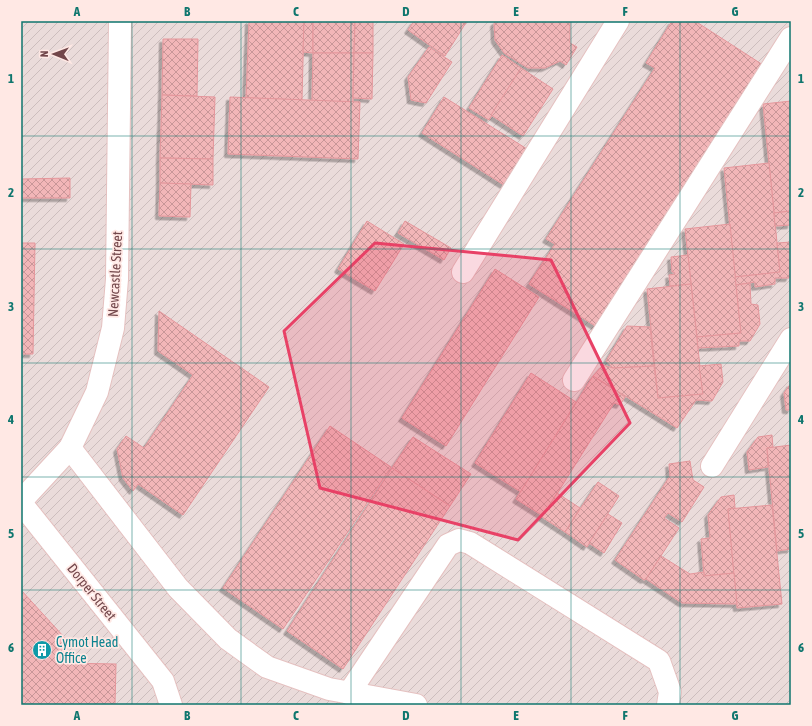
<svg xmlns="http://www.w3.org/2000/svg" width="812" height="726" font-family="'Asap Condensed',sans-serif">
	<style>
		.industrial { fill: url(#industrial-furrows) }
		.building { fill: url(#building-cross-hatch); stroke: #e4969b; filter: url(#shadow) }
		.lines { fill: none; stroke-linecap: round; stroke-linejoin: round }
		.minor-casing { stroke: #e5c1c0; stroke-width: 24 }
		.minor { stroke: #fff; stroke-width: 22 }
		.marked { fill: #e84166; fill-opacity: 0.2; stroke: #e84166; stroke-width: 3; stroke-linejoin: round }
		.grid { fill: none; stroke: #0f766e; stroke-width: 1; stroke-opacity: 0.55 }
		.labels { text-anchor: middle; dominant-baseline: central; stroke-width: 3.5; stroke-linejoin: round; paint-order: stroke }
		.street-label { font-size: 14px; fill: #72464a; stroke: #ffe8e4 }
		.culture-label { font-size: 14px; fill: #0d838f; stroke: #ffe8e4; text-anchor: start }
		.neatline { fill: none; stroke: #0f766e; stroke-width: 1.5 }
		.grid-label { font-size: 13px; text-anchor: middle; font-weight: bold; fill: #0f766e }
	</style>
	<defs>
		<pattern id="industrial-furrows" width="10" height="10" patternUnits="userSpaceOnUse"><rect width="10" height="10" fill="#eadbda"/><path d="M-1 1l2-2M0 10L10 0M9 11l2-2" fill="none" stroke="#ccbdbd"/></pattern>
		<pattern id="building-cross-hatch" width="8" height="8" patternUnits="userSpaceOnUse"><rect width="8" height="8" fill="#f2b6b8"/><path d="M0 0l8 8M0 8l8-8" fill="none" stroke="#c89698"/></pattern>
		<filter id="shadow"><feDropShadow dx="-3.5" dy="3.5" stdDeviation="0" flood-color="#0004"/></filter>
	</defs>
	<rect width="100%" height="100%" fill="#fce3de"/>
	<rect class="industrial" x="21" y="21" width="770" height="684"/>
	<g class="building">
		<polygon points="249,21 304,21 302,100 246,98"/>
		<polygon points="304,21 313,21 313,53 303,52"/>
		<polygon points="313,21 355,21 354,53 313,53"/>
		<polygon points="355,21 373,21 373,53 354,53"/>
		<polygon points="414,21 467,21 445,56 408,30"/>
		<polygon points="496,21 569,21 570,23 570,43 577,47 566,65 560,61 545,68 528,68 504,53 495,40 494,23"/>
		<polygon points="672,21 695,21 763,65 597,327 529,284 555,244 546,239 655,68 646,63"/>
		<polygon points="163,39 198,39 197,96 162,95"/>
		<polygon points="429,47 452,62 426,103 411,100 408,77"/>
		<polygon points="313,53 354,53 353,102 312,101"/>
		<polygon points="354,53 373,53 372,99 353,98"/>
		<polygon points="502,55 521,68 489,120 469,108"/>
		<polygon points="521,68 553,89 523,136 491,115"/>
		<polygon points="162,95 215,97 213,159 160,158"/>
		<polygon points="230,97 360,102 358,159 228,154"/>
		<polygon points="444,97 527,149 504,185 422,133"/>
		<polygon points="791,101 791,211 774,213 763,104"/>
		<polygon points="160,158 213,159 213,185 160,183"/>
		<polygon points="769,163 780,272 735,277 724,168"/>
		<polygon points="70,178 70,198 21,198 21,179"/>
		<polygon points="160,183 191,184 190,217 159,216"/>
		<polygon points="791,211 791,225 775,226 774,213"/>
		<polygon points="367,221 404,244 375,291 338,269"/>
		<polygon points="405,221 451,248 444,260 398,233"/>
		<polygon points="730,224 741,333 697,337 685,229"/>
		<polygon points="791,242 791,274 789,278 775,278 775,284 755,287 755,282 736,285 735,277 780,272 777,243"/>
		<polygon points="21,243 35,243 33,354 21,354"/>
		<polygon points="688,255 691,284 670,286 669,275 675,274 674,272 672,272 671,257"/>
		<polygon points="495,269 539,297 446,446 402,418"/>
		<polygon points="750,283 751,304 758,305 760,324 750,341 739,341 739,346 697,348 697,337 741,333 736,285"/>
		<polygon points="691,284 703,394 658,398 647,289"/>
		<polygon points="159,311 269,387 183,515 138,484 133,491 123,478 117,449 126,436 144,448 193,375 158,351"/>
		<polygon points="627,326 650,327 654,366 613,368 606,361"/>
		<polygon points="721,364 723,382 712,401 696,400 677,428 593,376 603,365 613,368 654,366 658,398 703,394 699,366"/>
		<polygon points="531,373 576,402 521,492 475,463"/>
		<polygon points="593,376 625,397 620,405 614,403 543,516 516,499"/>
		<polygon points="791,383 791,410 786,410 784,393"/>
		<polygon points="330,426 391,467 283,629 223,588"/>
		<polygon points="772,435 773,447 767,448 768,467 749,470 747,452 758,437"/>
		<polygon points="413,437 471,474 450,506 392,468"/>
		<polygon points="791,445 791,549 777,551 767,448"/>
		<polygon points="690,461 693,480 704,487 682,522 668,513 664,518 679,528 646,579 644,580 615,560 670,476 669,464"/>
		<polygon points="392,468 450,506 343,669 287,631"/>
		<polygon points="598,482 619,496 587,547 565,532"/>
		<polygon points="557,493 580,508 565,532 542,517"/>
		<polygon points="734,495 735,508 728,509 734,573 704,576 701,539 710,538 708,515 721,497"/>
		<polygon points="772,505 782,604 737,608 728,509"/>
		<polygon points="608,514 622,523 604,553 589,543"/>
		<polygon points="661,556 690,574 704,572 704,576 734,573 737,604 682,603 646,579"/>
		<polygon points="21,590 64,637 63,663 116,664 115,705 21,705"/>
	</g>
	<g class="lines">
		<g class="minor-casing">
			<g id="minor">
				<polyline points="463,272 618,21"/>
				<polyline points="574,380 791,38"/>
				<polyline points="70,448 178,588 228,639 267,667 329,689 416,705"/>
				<polyline points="712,466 791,339"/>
				<polyline points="21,501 70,448 97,392 113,328 117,279 120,21"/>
				<polyline points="21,503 163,681 171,705"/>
				<polyline points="349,693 448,545 459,540 470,543 659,661 670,692 668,705"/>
			</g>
		</g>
		<use href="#minor" class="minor"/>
	</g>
	<path class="marked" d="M375,243L551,260L630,423L518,540L320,488L284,331Z"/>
	<path class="grid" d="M132,21V705M241,21V705M351,21V705M461,21V705M571,21V705M680,21V705M21,136H791M21,249H791M21,363H791M21,477H791M21,590H791"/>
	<defs>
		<g id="building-disc" transform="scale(1)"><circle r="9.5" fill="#0f9aa8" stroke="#ffe8e4"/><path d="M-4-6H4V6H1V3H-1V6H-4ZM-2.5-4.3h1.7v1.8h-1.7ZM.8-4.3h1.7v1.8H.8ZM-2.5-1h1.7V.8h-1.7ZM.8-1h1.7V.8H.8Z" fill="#fff"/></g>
	</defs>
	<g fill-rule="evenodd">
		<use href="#building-disc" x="42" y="650"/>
	</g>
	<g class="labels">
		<g class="street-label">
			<text transform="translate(115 274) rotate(-87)">Newcastle Street</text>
			<text transform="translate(92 592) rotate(51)">Dorper Street</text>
		</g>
		<g class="culture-label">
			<text x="56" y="642">Cymot Head<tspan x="56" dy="16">Office</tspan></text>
		</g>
	</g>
	<rect width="812" height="726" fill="none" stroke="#ffe8e4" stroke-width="44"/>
	<g transform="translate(54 54) rotate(271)" stroke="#ffe8e4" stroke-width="3" paint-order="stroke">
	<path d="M0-3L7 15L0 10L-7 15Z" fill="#72464a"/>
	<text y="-6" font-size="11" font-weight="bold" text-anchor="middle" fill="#72464a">N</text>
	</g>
	<rect x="22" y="22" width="768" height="682" class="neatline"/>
	<g class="grid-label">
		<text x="77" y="16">A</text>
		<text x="187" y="16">B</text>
		<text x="296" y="16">C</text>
		<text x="406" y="16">D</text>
		<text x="516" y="16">E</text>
		<text x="625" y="16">F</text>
		<text x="735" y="16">G</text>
		<text x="11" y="83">1</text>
		<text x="801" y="83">1</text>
		<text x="11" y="197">2</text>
		<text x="801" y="197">2</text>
		<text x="11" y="311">3</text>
		<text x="801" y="311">3</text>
		<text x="11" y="424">4</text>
		<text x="801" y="424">4</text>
		<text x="11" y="538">5</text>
		<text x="801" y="538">5</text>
		<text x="11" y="652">6</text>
		<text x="801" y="652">6</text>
		<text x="77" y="720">A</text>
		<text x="187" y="720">B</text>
		<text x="296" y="720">C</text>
		<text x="406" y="720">D</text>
		<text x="516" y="720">E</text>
		<text x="625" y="720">F</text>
		<text x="735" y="720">G</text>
	</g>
</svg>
